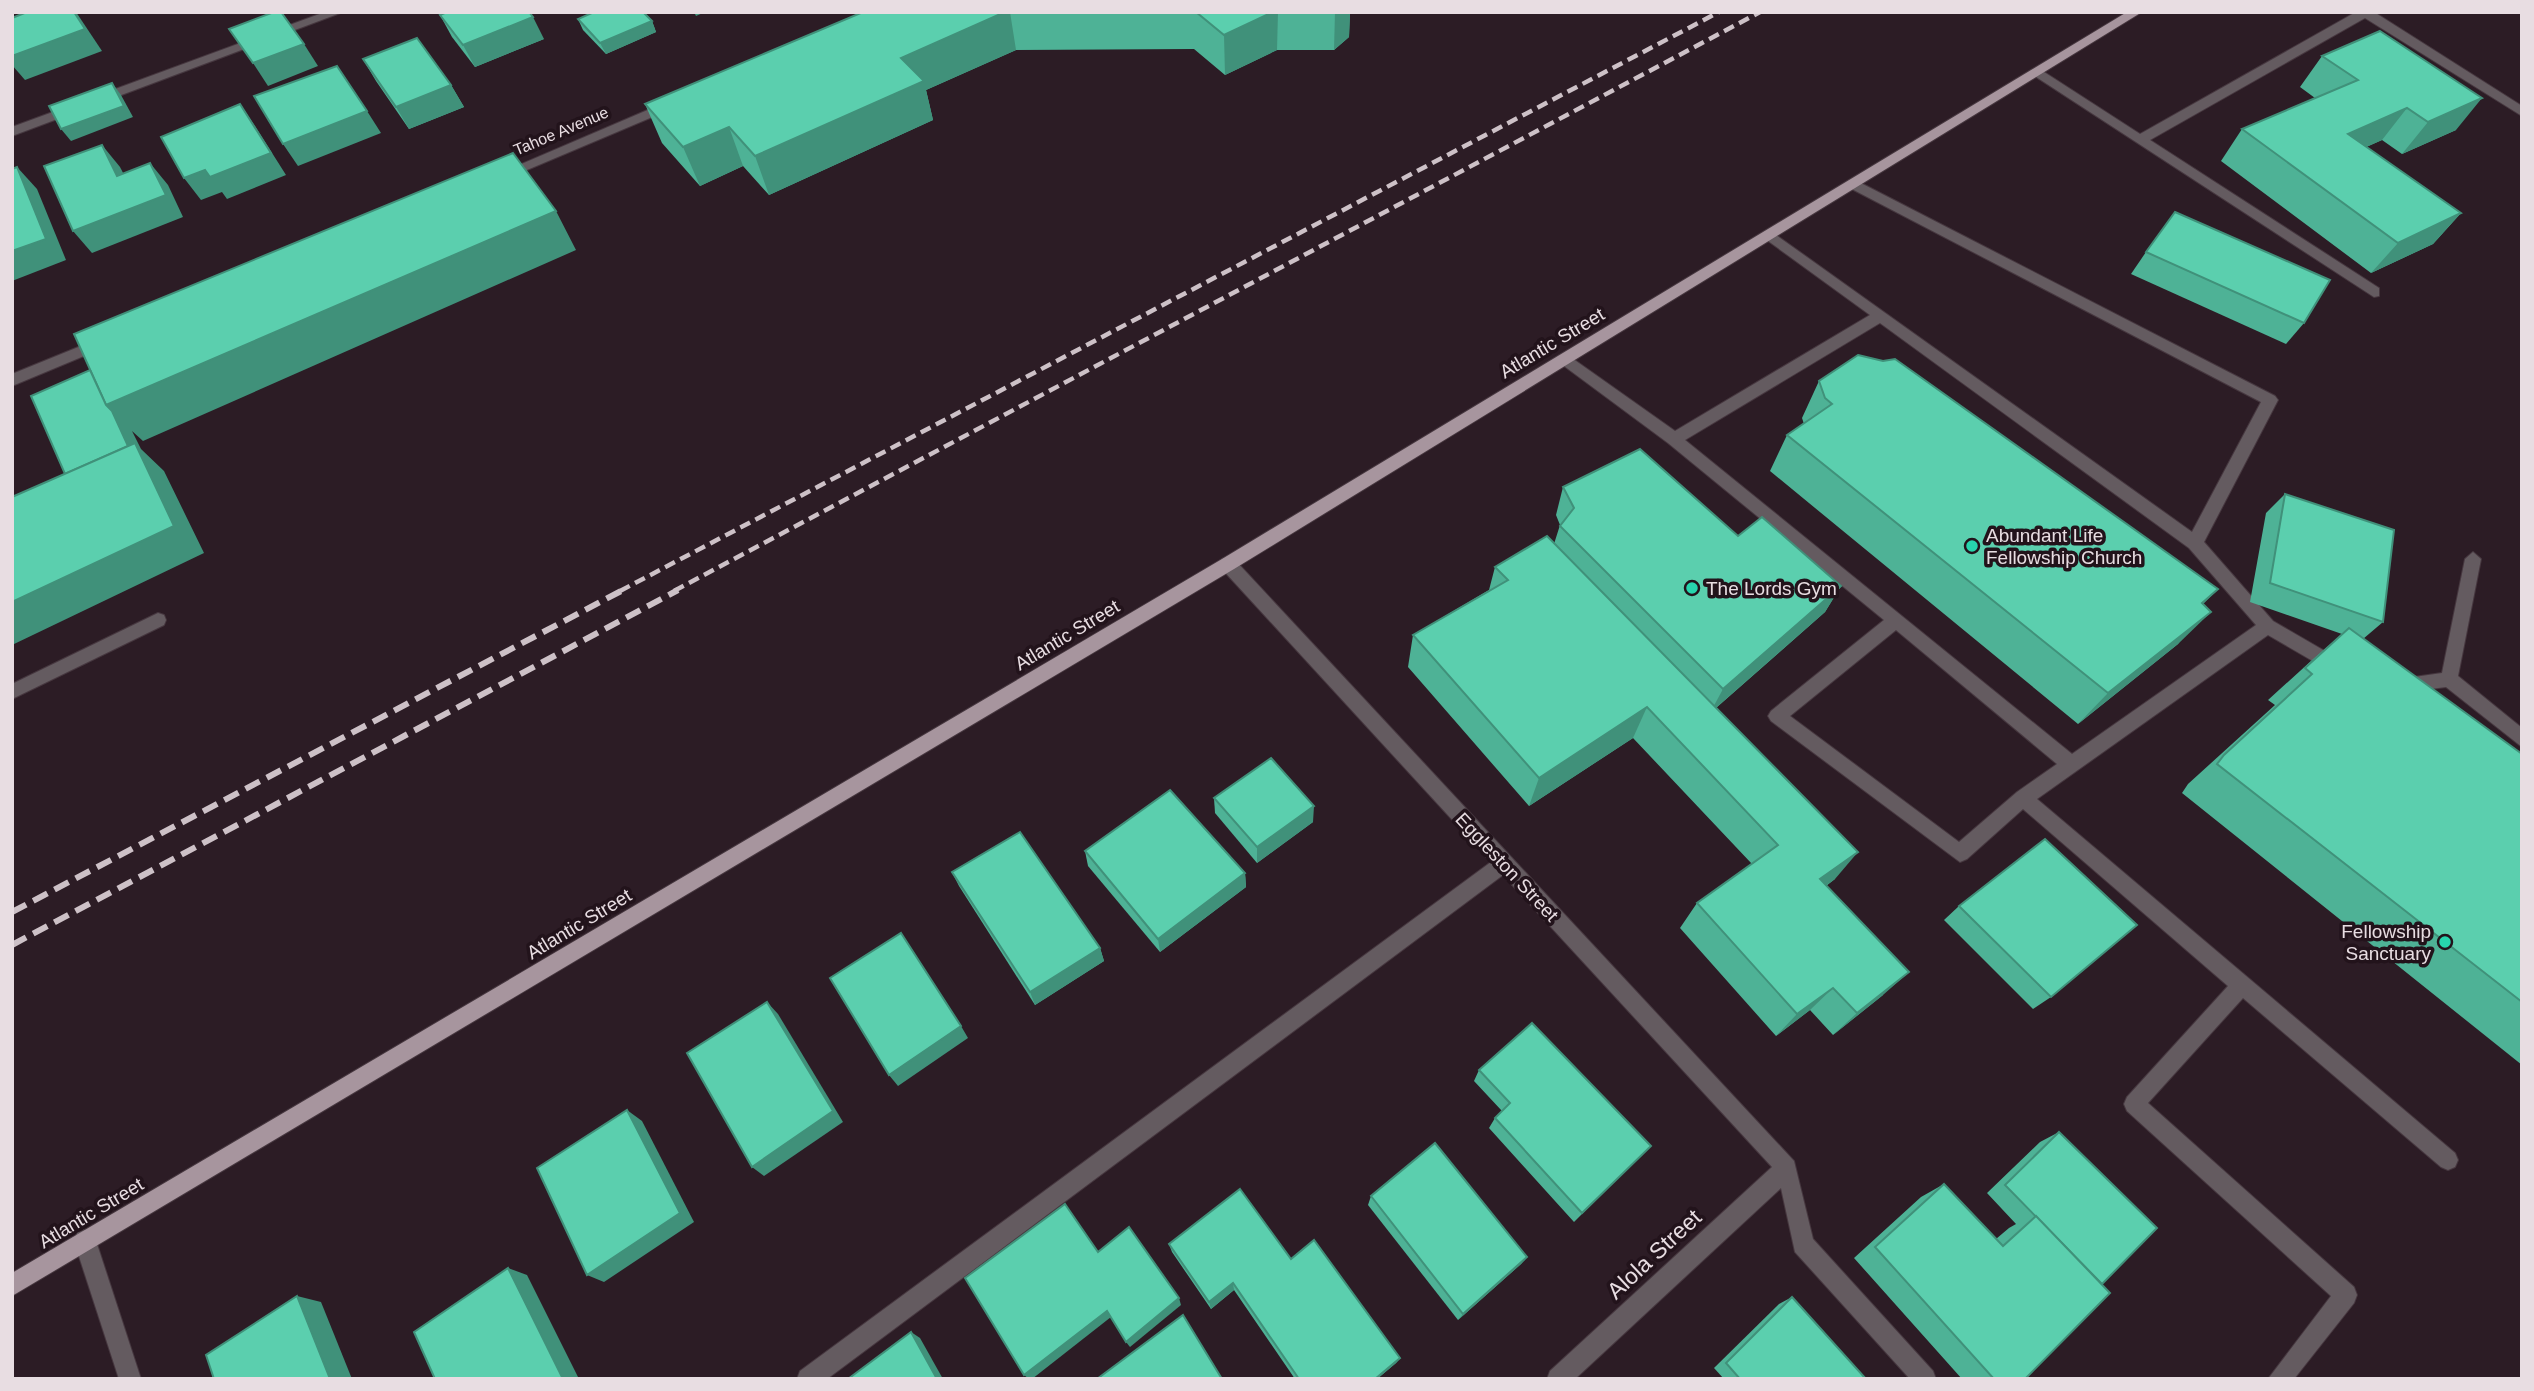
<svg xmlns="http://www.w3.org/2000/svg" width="2534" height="1391" font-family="Helvetica,sans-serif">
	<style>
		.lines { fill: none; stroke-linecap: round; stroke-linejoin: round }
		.minor-casing { stroke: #46373f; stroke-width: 2 }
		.major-casing { stroke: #46373f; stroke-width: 2 }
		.minor { fill: #645b60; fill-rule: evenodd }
		.major { fill: #a7959e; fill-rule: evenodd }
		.rail-far1 { stroke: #cdc1c7; stroke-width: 4.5; stroke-dasharray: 11 6; stroke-linecap: butt }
		.rail { stroke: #cdc1c7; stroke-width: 6; stroke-dasharray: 16 8; stroke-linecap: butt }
		.wall { fill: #4eb296 }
		.shaded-wall { fill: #40917a }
		.building { fill: #5bcfae; stroke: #40917a; stroke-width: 2 }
		.poi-dot { fill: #27d5ad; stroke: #22131b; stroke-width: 2.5 }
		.labels { text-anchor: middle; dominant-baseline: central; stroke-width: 7; stroke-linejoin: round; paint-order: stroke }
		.far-street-label { font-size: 16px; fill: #e8dde2; stroke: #22131b }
		.street-label { font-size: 19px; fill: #e8dde2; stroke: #22131b }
		.poi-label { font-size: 19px; fill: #e8dde2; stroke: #22131b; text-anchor: start }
		.near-street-label { font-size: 23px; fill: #e8dde2; stroke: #22131b }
	</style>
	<rect width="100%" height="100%" fill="#2c1c25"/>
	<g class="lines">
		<g class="minor-casing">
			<g id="minor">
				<polygon points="325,12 343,12 12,136 12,127"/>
				<polygon points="2356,12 2374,12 2522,106 2522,116 2365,18 2150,140 2379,288 2379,296 2374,297 2030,73 2031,70 2041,70 2140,134"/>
				<polygon points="671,100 678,104 676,107 508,178 498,178 496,175"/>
				<path d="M1853,179L2275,396L2278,400L2204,542L2273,621L2342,661L2345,666L2342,671H2330L2268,635L2037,799L2455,1153L2458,1160L2455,1167L2448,1170L2441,1167L2243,998L2148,1103L2354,1287L2357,1295L2354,1303L2294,1379H2268L2331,1296L2127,1111L2124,1104L2127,1097L2228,986L2023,809L1967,859L1960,862L1771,721L1768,716L1771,711L1884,620L1668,443L1556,360L1564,354L1569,356L1675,431L1870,315L1764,238V232L1769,230L2192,532L2261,402L1848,187V181ZM1880,323L2189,548L2256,625L2072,754L1685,440ZM1896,630L2057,764L2017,792L1959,842L1790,716Z"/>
				<polygon points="103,337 108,338 108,346 12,386 12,374"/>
				<polygon points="2473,552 2481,559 2458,676 2522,728 2522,747 2446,687 2400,693 2394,691 2391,686 2394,681 2400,679 2442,673 2465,559"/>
				<polygon points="1228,557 1234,559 1794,1161 1813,1239 1933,1371 1936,1379 1910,1379 1795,1252 1781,1188 1575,1379 1547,1379 1550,1371 1772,1167 1503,875 827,1379 797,1379 800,1371 1491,862 1222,569 1220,564 1222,559"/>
				<polygon points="158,613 164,615 166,620 164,625 12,699 12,684"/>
				<polygon points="85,1230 93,1233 96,1241 141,1379 119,1379 74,1241 77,1233"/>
			</g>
		</g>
		<g class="major-casing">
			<polygon id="major" points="2127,12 2142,12 1234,569 12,1296 12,1273 1222,559"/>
		</g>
		<use href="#minor" class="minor"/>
		<use href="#major" class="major"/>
		<g class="rail-far1">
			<polyline points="620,591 1719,12"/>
			<polyline points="674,591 1760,12"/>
		</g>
		<g class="rail">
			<polyline points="12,912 623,590"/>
			<polyline points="12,945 678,590"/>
		</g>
	</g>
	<g class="wall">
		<polygon points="863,12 1350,12 1349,37 1334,50 1277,50 1225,75 1194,49 1016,50 926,90 933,120 769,195 743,166 700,186 662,143 645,104"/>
		<polygon points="440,15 544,39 475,67 452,37"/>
		<polygon points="578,19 652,21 656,32 606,54 583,30"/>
		<polygon points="2322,56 2456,130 2402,154 2382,140 2366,147 2461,213 2433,244 2371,273 2221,161 2242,129 2315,98 2300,87"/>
		<polygon points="363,59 451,85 464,107 409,129 376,81"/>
		<polygon points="2146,252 2304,323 2286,344 2131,274"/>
		<polygon points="1819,381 2218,589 2203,604 2178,644 2078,724 1770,471 1787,435 1804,424 1802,418"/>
		<polygon points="1563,487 1738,536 1841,586 1825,612 1716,708 1835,879 1826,886 1883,995 1833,1035 1810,1010 1776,1036 1680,928 1697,903 1752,864 1633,738 1529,806 1408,667 1413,635 1489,590 1495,567 1554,544 1560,525 1556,515"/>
		<polygon points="2285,494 2383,622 2363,639 2522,754 2522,1065 2182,793 2188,784 2275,705 2268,700 2311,661 2342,634 2250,602 2266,513"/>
		<polygon points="1214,798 1313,822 1257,863 1215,813"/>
		<polygon points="1085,851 1245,873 1246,887 1160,952 1088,866"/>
		<polygon points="952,872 1100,948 1104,961 1035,1005 959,886"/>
		<polygon points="1959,906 2051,997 2033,1009 1944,920"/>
		<polygon points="1479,1070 1641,1155 1574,1222 1489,1128 1495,1118 1502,1111 1474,1081"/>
		<polygon points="2059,1132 2102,1285 2025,1379 1962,1379 1854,1258 1921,1197 1944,1184 1996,1239 2009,1228 2016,1224 1987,1193 2040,1142"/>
		<polygon points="1371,1196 1527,1257 1521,1264 1458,1320 1368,1205"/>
		<polygon points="1169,1244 1291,1259 1400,1358 1396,1363 1377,1379 1295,1379 1234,1290 1211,1309 1172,1252"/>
		<polygon points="1792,1297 1866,1379 1724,1379 1714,1368 1779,1304"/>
	</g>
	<g class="shaded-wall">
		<polygon points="74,12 76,12 102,51 25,80 12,65 12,56"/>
		<polygon points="694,12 705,12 696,16"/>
		<polygon points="1005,12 1010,12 1016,50 926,90 933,120 769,195 755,156 901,58"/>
		<polygon points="1273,12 1278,12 1277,50 1225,75 1224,35"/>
		<polygon points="1335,12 1350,12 1349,37 1334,50"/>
		<polygon points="533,17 544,39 475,67 463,45"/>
		<polygon points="652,21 656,32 606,54 600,43"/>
		<polygon points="304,44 318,66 268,86 253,63"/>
		<polygon points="112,83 121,95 133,117 71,141 61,129"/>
		<polygon points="451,85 464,107 409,129 396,107"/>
		<polygon points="2482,98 2456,130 2402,154 2428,122"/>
		<polygon points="240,104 255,126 286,175 227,199 222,192 201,200 184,178"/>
		<polygon points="2407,108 2382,140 2324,166 2348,134"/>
		<polygon points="367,111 381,133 298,166 283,144"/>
		<polygon points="729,127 743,166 700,186 683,147"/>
		<polygon points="102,145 120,167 136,198 117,176"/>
		<polygon points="150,163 168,185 183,217 92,253 73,231"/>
		<polygon points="17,167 37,189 66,260 12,281 12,251"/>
		<polygon points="556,211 576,250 143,441 132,431 141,449 164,471 204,553 12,645 12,602 91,500 106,405"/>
		<polygon points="2461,213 2433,244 2371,273 2398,243"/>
		<polygon points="1841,586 1825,612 1710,713 1723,689"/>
		<polygon points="2211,612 2178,644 2078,724 2108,693"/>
		<polygon points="1647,707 1633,738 1529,806 1539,778"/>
		<polygon points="1314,806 1313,822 1257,863 1257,847"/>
		<polygon points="1858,852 1835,879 1799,905 1820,879"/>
		<polygon points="1245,873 1246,887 1160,952 1158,939"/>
		<polygon points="1100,948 1104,961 1035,1005 1030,992"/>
		<polygon points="1909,972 1883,995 1833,1035 1857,1013"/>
		<polygon points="1833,988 1810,1010 1776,1036 1797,1014"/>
		<polygon points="767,1002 778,1014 843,1122 764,1176 752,1167"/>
		<polygon points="961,1026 968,1038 898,1086 889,1075"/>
		<polygon points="627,1110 642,1121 694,1222 604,1282 587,1275"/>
		<polygon points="1527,1257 1521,1264 1458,1320 1463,1314"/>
		<polygon points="508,1268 527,1275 579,1379 563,1379"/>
		<polygon points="1233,1283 1234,1290 1211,1309 1209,1302"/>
		<polygon points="297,1296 321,1302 352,1379 330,1379"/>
		<polygon points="1179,1298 1181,1305 1130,1347 1126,1342"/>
		<polygon points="1107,1311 1111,1317 1032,1379 1029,1379 1024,1375"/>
		<polygon points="911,1332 920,1338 943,1379 937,1379"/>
		<polygon points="1400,1358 1396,1363 1377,1379 1375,1379"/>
	</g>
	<g class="building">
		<polygon points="27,12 74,12 85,29 12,56 12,18"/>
		<polygon points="274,12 281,12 304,44 253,63 229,29"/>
		<polygon points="447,12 529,12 533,17 463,45 440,15"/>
		<polygon points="594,12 643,12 652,21 600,43 578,19"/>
		<polygon points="863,12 1005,12 901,58 924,81 755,156 729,127 683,147 645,104"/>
		<polygon points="1196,12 1273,12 1224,35"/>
		<polygon points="2380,31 2482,98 2428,122 2407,108 2348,134 2461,213 2398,243 2242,129 2358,80 2322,56"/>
		<polygon points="417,38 451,85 396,107 363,59"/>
		<polygon points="337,66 367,111 283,144 254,96"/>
		<polygon points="112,83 124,106 61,129 49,106"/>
		<polygon points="240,104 271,153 210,177 205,170 184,178 161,137"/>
		<polygon points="102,145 117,176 150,163 166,195 73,231 44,166"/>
		<polygon points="513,153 556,211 106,405 74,334"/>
		<polygon points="17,167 46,239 12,251 12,169"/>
		<polygon points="2175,212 2330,280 2304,323 2146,252"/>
		<polygon points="1858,355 1883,361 1895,359 2218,589 2202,603 2211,612 2108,693 1787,435 1832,404 1825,398 1819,381"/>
		<polygon points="90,370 106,405 112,411 128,446 65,474 31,396"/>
		<polygon points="135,443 174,526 12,602 12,497"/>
		<polygon points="1640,449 1738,536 1762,517 1841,586 1723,689 1560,526 1574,508 1563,487"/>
		<polygon points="2285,494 2394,530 2383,622 2270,583"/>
		<polygon points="1547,536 1858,852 1820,879 1909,972 1857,1013 1833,988 1797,1014 1697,903 1778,845 1647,707 1539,778 1413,635 1508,580 1495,567"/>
		<polygon points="2349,628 2522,754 2522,1002 2217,764 2224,755 2312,674 2305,668"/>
		<polygon points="1271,758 1314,806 1257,847 1214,798"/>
		<polygon points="1170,790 1245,873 1158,939 1085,851"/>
		<polygon points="1020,832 1100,948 1030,992 952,872"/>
		<polygon points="2045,839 2137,925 2051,997 1959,906"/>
		<polygon points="901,933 961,1026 889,1075 830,978"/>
		<polygon points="767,1002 833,1111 752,1167 687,1053"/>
		<polygon points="1532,1023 1651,1146 1582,1213 1495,1118 1510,1103 1479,1070"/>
		<polygon points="627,1110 680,1213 587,1275 537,1168"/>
		<polygon points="2059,1132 2157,1228 2102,1284 2005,1185"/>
		<polygon points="1435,1143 1527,1257 1463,1314 1371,1196"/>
		<polygon points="1944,1184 2003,1246 2036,1216 2110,1293 2025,1379 1994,1379 1875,1247"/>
		<polygon points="1240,1189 1291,1259 1314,1240 1400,1358 1375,1379 1299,1379 1233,1283 1209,1302 1169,1244"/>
		<polygon points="1065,1204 1098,1252 1129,1227 1179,1298 1126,1342 1107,1311 1024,1375 965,1278"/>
		<polygon points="508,1268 563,1379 435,1379 414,1332"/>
		<polygon points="297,1296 330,1379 214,1379 206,1355"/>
		<polygon points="1792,1297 1866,1379 1740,1379 1726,1363"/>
		<polygon points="1183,1315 1222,1379 1097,1379"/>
		<polygon points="911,1332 937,1379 848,1379"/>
	</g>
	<g class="poi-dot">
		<circle cx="1972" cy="546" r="7"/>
		<circle cx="1692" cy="588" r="7"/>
		<circle cx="2445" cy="942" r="7"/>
	</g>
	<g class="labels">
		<g class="far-street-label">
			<text transform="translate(561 131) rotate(-23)">Tahoe Avenue</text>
		</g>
		<g class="street-label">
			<text transform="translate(1552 343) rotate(-31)">Atlantic Street</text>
			<text transform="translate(1067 635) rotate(-31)">Atlantic Street</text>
			<text transform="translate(1507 867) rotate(47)">Eggleston Street</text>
			<text transform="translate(579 924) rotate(-31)">Atlantic Street</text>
			<text transform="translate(91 1213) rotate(-31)">Atlantic Street</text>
		</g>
		<g class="poi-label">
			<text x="1986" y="535">Abundant Life<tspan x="1986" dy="22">Fellowship Church</tspan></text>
			<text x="1706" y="588">The Lords Gym</text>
			<text x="2431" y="931" text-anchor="end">Fellowship<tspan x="2431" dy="22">Sanctuary</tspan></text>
		</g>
		<g class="near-street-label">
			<text transform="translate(1654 1254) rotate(-43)">Alola Street</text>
		</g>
	</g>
	<rect width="2534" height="1391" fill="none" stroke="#e8dde2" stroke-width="28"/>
</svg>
